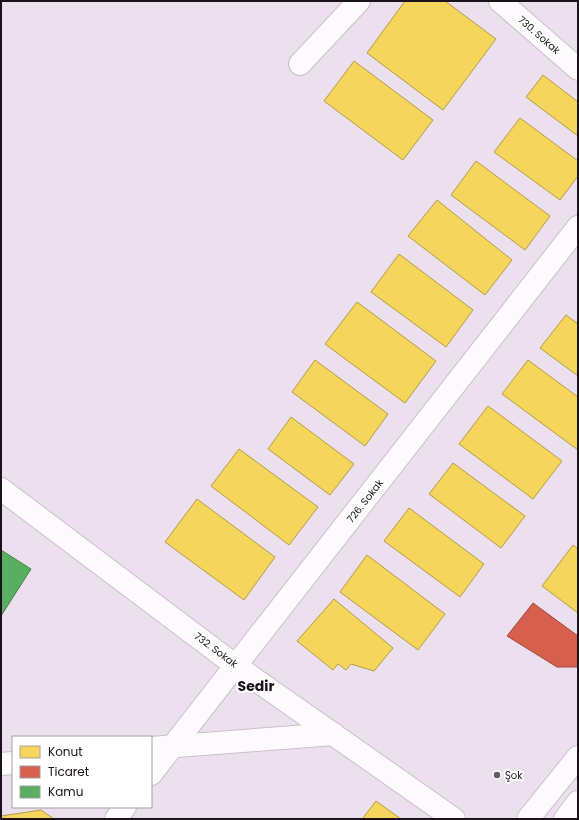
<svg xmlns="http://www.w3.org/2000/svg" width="579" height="820" font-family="Poppins,sans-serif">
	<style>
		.homes { fill: #f6d55c; stroke: #b49a48 }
		.shops { fill: #d6604d; stroke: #9e483e }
		.public { fill: #5aae61; stroke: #477f4c }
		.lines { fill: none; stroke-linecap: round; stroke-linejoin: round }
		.minor-casing { stroke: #cabfcb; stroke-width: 24 }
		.tertiary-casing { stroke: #cabfcb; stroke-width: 24 }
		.minor { stroke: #fcfafc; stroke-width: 22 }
		.tertiary { stroke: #fcfafc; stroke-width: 22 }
		.poi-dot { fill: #645964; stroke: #fff; stroke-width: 1.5 }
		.labels { text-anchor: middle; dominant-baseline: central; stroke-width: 4; stroke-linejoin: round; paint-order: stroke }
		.street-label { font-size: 10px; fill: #1a111a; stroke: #fff }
		.poi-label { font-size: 10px; fill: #1a111a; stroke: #fff; text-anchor: start }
		.district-label { font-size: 14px; font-weight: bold; fill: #1a111a; stroke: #fff }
	</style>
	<rect width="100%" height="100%" fill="#ede0ee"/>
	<g class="homes">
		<polygon points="405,1 445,1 496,39 443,110 367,53"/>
		<polygon points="354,61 433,120 403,160 324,101"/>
		<polygon points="543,75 578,102 578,136 526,97"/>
		<polygon points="520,118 578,161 578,176 560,200 494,152"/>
		<polygon points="476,161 550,216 525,250 451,195"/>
		<polygon points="437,200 512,260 485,295 408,236"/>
		<polygon points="399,254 473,310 446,347 371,292"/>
		<polygon points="357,302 436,361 405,403 325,344"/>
		<polygon points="566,315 578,324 578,376 540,348"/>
		<polygon points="315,360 388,414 365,446 292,392"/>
		<polygon points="528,360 578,397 578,450 502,394"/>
		<polygon points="488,406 562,461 533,499 459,444"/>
		<polygon points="291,417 354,464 330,495 268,449"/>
		<polygon points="239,449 318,507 289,545 211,486"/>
		<polygon points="453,463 525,516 501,548 429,494"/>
		<polygon points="197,499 275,557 244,600 165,542"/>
		<polygon points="409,508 484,564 460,597 384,541"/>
		<polygon points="573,545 578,549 578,613 542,586"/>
		<polygon points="367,555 445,614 418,650 340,592"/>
		<polygon points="334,599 393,648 374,671 351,664 346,670 338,664 333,670 297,641"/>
		<polygon points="376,801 401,819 362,819"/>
		<polygon points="41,810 54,819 1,819 1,816"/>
	</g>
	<polygon class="shops" points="533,603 578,636 578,667 557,667 507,636"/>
	<polygon class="public" points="1,550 31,569 1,616"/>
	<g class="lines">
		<g class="minor-casing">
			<g id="minor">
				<polyline points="500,1 578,69"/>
				<polyline points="300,64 359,1"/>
				<polyline points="1,489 236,666 454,819"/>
				<polyline points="151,748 334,734"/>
				<polyline points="1,764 13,763"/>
				<polyline points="151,774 578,227"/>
				<polyline points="116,819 125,807"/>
			</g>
		</g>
		<g class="tertiary-casing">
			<g id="tertiary">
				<polyline points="528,819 578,757"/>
				<polyline points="565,819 578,802"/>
			</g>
		</g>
		<use href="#minor" class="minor"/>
		<use href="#tertiary" class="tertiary"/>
	</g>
	<circle class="poi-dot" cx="497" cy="775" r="4"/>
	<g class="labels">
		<g class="street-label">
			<text transform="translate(539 35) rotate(41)">730. Sokak</text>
			<text transform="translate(365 501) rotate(-52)">726. Sokak</text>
			<text transform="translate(216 650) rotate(37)">732. Sokak</text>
		</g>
		<g class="poi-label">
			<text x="505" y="775">Şok</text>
		</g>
		<g class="district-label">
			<text x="256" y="686">Sedir</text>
		</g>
	</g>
	<rect width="579" height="820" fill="none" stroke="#1a111a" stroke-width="4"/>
	<rect x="12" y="736" width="140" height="72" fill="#ffffff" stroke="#a3a0a3"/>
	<rect x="20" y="746" width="20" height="12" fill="#f6d55c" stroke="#a3a0a3"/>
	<text x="48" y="756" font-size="12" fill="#1a111a">Konut</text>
	<rect x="20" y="766" width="20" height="12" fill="#d6604d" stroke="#a3a0a3"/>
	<text x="48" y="776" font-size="12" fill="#1a111a">Ticaret</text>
	<rect x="20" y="786" width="20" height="12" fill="#5aae61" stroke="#a3a0a3"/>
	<text x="48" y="796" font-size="12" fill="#1a111a">Kamu</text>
</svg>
